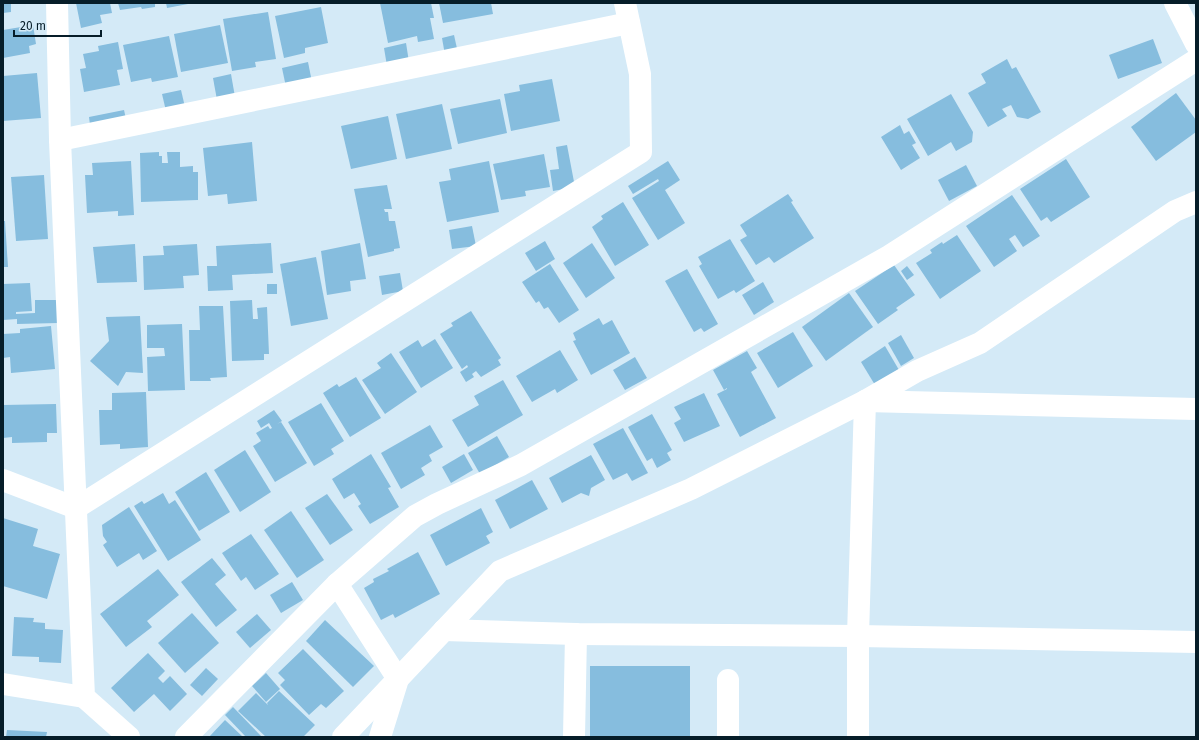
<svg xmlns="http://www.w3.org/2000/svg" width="1199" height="740" font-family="'Fira Sans',sans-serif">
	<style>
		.building { fill: #86bdde }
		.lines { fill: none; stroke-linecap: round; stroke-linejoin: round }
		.minor { stroke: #fff; stroke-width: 22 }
	</style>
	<rect width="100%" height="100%" fill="#d4eaf7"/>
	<g class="building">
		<polygon points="3,3 11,3 11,12 3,13"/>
		<polygon points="76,3 110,3 112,13 100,15 102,23 81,28"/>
		<polygon points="118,3 155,3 155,7 142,9 141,7 120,10"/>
		<polygon points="166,3 188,3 188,4 167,8"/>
		<polygon points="380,3 431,3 434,18 430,18 434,39 418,42 417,36 388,43"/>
		<polygon points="439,3 491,3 493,14 443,23"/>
		<polygon points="321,7 328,43 305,48 305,53 284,58 275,16"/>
		<polygon points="268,12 276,59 255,62 256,67 232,71 223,19"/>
		<polygon points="33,25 36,44 29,46 30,53 3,58 3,30"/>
		<polygon points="220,25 228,63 181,72 174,34"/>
		<polygon points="454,35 458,53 445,55 442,38"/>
		<polygon points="169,36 178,77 152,82 151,78 131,82 123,45"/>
		<polygon points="1153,39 1162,63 1118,79 1109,55"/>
		<polygon points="118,42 123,69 117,70 120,85 84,92 80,69 86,68 83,54 99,51 98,46"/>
		<polygon points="406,43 409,62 387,66 384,48"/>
		<polygon points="1007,59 1012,69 1016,67 1041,112 1028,119 1017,117 1011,105 1002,109 1007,116 988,127 968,93 986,83 981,74"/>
		<polygon points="308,62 312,82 286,87 282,68"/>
		<polygon points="37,73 41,118 3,121 3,76"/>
		<polygon points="231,74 235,97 217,100 213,78"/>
		<polygon points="552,79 560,121 511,131 504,94 520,91 519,85"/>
		<polygon points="181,90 185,107 166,111 162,94"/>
		<polygon points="1176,93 1196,120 1196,132 1156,161 1131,127"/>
		<polygon points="951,94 973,132 972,142 956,151 951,142 928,156 907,119"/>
		<polygon points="500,99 507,133 458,144 450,109"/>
		<polygon points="442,104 452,149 406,159 396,114"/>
		<polygon points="124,110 126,119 90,125 89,117"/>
		<polygon points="388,116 397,159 351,169 341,126"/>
		<polygon points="900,125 904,134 909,131 916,143 912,145 920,158 901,170 881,137"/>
		<polygon points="252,142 257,201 228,204 227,194 208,196 203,148"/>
		<polygon points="567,145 575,187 553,191 550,170 559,169 556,147"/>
		<polygon points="159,152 159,156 162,156 162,163 168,163 167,152 180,152 180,167 193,166 193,172 198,172 198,200 141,202 140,153"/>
		<polygon points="544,154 550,187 525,191 526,196 501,200 493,164"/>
		<polygon points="1066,159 1090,197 1051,222 1047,217 1041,221 1020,189"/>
		<polygon points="131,161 134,215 118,216 118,211 87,213 85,175 93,175 92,163"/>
		<polygon points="489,161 499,212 447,222 439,182 451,180 449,169"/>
		<polygon points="668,161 680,180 665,190 685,223 658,240 632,198 659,181 658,179 633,194 628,186"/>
		<polygon points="966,165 977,186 949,201 938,180"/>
		<polygon points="44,175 48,239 16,241 11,177"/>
		<polygon points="387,185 392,209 384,209 385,212 388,212 389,221 395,221 400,248 394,249 394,251 368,257 354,189"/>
		<polygon points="788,194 793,201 791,202 814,238 774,263 769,257 756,265 740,240 747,236 740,225"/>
		<polygon points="1012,195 1040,236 1023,247 1015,235 1009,239 1017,251 994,267 966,226"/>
		<polygon points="623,202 649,245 615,266 592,227 603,219 601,216"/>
		<polygon points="3,221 5,221 8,267 3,267"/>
		<polygon points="472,226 476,246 452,249 449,230"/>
		<polygon points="957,235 981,271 940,299 916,263 932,253 930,250 942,242 943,244"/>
		<polygon points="730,239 755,281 736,293 734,290 718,299 699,266 702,264 698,257"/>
		<polygon points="545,241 555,259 536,271 525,253"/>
		<polygon points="271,243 273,273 232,275 233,290 208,291 207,266 217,266 216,246"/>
		<polygon points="360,243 366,279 350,281 351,291 327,295 321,251"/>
		<polygon points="592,243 615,278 586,298 563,263"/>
		<polygon points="135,244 137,282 97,283 93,247"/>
		<polygon points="197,244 199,275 183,276 184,288 144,290 143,256 164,255 163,246"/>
		<polygon points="316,257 328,319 291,326 280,264"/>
		<polygon points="550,264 579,310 559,323 548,307 544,309 539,301 536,303 522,282"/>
		<polygon points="894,265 915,295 896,308 898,310 878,324 855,291"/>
		<polygon points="907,266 914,275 907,280 901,271"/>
		<polygon points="687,269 718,324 704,332 701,328 694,332 665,281"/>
		<polygon points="400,273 403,291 382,295 379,276"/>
		<polygon points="763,282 774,302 754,315 742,295"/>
		<polygon points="30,283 32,311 16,312 16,314 35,313 35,300 58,300 58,323 17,324 17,319 3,320 3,284"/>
		<rect x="267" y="284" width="10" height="10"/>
		<polygon points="849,293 873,327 826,361 802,327"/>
		<polygon points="252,300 253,319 258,319 257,308 267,307 269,354 264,354 264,360 232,361 230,301"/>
		<polygon points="199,306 223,306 227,377 210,378 211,381 190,381 189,330 200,330"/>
		<polygon points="471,311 501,358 498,360 501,365 481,377 476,371 472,374 474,377 466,382 460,372 468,367 467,365 462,369 440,334 453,326 451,323"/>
		<polygon points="140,316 143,373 126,372 118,386 90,361 109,341 106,317"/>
		<polygon points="599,318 603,325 612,320 630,353 591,375 573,341 576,340 573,333"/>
		<polygon points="182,324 185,390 148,391 147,357 165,356 164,348 147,348 147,325"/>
		<polygon points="51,326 55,369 11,373 10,357 3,358 3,334 20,333 20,329"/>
		<polygon points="793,332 813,366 778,388 757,353"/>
		<polygon points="901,335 914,358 901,366 888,343"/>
		<polygon points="435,339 453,368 421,388 399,352 418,340 422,347"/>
		<polygon points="885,346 899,370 875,385 861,362"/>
		<polygon points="560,350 578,380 557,393 555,389 532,402 516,376"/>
		<polygon points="747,351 757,368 751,372 776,418 740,437 717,394 727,389 727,388 724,390 713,370"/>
		<polygon points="391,353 417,392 385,414 362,380 381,368 377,363"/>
		<polygon points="635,357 647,378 625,390 613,370"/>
		<polygon points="356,377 381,418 350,437 323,393 337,384 339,387"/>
		<polygon points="503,380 523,415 468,447 452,420 479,405 474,396"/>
		<polygon points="146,392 148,447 120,449 120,444 100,445 99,410 112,410 112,393"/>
		<polygon points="704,393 720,426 684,442 674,423 681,419 674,407"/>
		<polygon points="321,403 344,441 331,449 334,454 314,466 288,422"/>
		<polygon points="56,404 57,433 47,433 47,442 12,443 12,437 3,438 3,405"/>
		<polygon points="274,410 282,421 277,424 281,422 307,463 275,482 253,446 261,441 256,433 268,426 270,429 272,428 269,423 261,428 257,421"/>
		<polygon points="652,414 672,450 667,453 671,460 657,468 652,458 647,461 628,427"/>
		<polygon points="430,425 443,447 429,455 432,461 421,468 425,475 401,489 381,453"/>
		<polygon points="623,428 648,473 632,481 627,473 613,480 593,444"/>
		<polygon points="497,436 509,457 480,474 468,453"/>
		<polygon points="245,450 271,492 240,512 214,470"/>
		<polygon points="371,454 391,487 388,488 399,507 370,524 358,506 361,504 354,493 344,499 332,479"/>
		<polygon points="464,454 473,470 451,483 442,467"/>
		<polygon points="591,455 605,480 591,488 589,496 581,493 562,503 549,478"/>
		<polygon points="206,472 230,512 199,531 175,492"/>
		<polygon points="532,480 548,509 510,529 495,500"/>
		<polygon points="163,493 169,504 175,500 201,540 168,561 134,506 142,501 144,504"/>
		<polygon points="327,494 353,530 330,545 305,508"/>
		<polygon points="129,507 157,551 143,560 139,553 117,567 103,545 107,542 103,536 102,525"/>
		<polygon points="481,508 493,532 486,536 490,543 446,566 430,535"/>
		<polygon points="291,511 324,560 297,578 264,530"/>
		<polygon points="3,518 38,529 33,546 60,554 47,599 3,586"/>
		<polygon points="251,534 279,574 255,590 246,577 241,581 222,553"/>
		<polygon points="418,552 440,594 395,618 393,614 381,620 364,588 374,582 373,579 389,571 387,569"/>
		<polygon points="212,558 226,575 215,584 237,610 216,627 181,582"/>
		<polygon points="158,569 179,595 147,621 152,627 126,647 100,614"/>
		<polygon points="292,582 303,600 281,613 270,595"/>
		<polygon points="192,613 219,643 185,673 158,643"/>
		<polygon points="257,614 271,630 250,648 236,632"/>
		<polygon points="14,617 34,618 33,622 45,623 45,629 63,630 61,663 39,662 39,657 12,656"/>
		<polygon points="325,620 374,666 353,687 306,641"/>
		<polygon points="303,649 344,691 326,708 321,704 309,715 280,685 285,680 278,673"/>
		<polygon points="148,653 165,671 158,678 163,683 170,676 187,694 170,711 154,694 134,712 111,688"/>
		<rect x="590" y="666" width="100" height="71"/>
		<polygon points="206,668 218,679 202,696 190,685"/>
		<polygon points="266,673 280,689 266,702 252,686"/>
		<polygon points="279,691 315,725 303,737 266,737 238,711 256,693 268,705 267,703"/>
		<polygon points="233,707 261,736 260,737 246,737 225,715"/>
		<polygon points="225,720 243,737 209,737"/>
		<polygon points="7,730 47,732 46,737 6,737"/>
	</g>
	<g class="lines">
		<g class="minor">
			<polyline points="57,3 60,140 84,697 129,737"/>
			<polyline points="1175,3 1196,44"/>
			<polyline points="60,140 629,23"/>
			<polyline points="865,401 1196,409"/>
			<polyline points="3,480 76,508 641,152 640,74 625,3"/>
			<polyline points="337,584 415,516 437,504 521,465 889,256 1196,60"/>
			<polyline points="444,630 576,634 858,636 1196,642"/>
			<polyline points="3,684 84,697"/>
			<polyline points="186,737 337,584 398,679 380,737"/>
			<polyline points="343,737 500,571 691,489 865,401 917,371 980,343 1175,211 1196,202"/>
			<polyline points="574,737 576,634"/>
			<polyline points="728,737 728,680"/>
			<polyline points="858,737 858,636 865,401"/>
		</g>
	</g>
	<rect width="1199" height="740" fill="none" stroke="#061d29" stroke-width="8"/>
	<path d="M14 30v6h87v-6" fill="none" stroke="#061d29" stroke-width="2"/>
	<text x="20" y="30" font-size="12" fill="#061d29" stroke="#d4eaf7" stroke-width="3" paint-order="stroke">20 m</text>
</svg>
